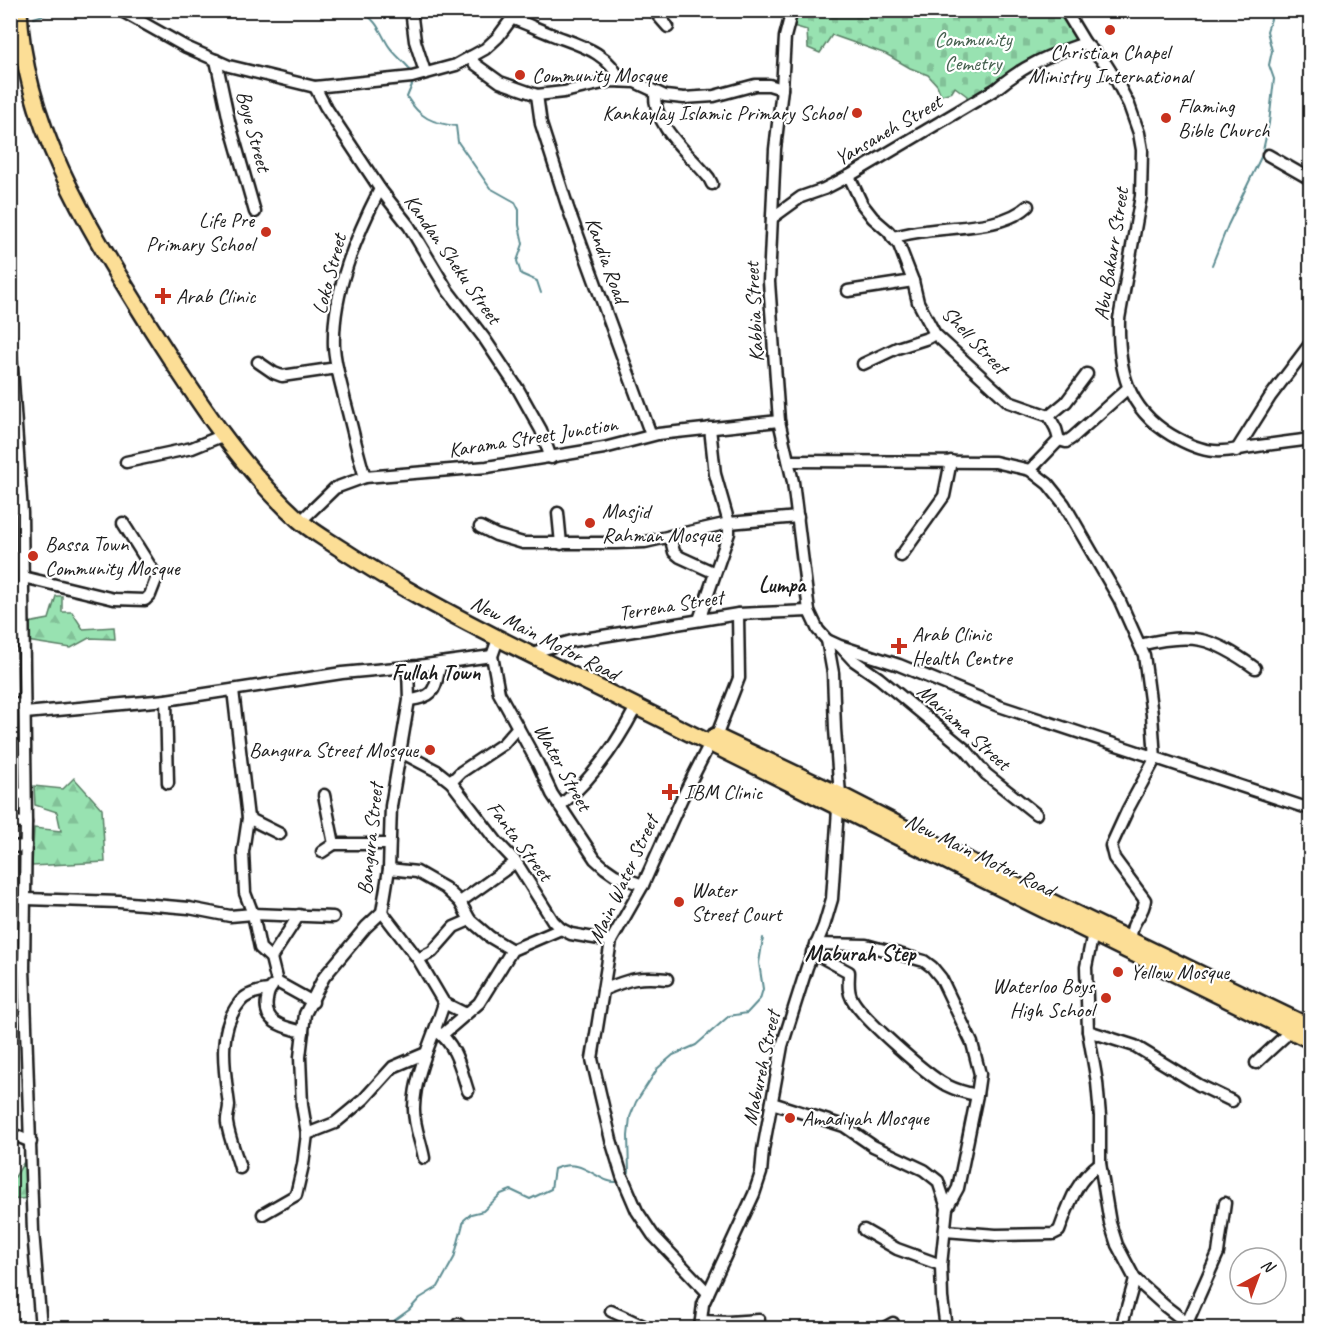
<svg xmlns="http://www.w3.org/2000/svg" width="1321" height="1339" font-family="Caveat,sans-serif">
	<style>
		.forest { fill: url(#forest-firs); stroke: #5a7f66; stroke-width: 1.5 }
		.cemetery { fill: url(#cemetery-stones); stroke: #5a7f66; stroke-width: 1.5 }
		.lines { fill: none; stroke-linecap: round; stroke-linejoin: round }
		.stream { stroke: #5c8c91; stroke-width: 2 }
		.minor-casing { stroke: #1c1c1c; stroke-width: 15 }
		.highway-casing { stroke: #1c1c1c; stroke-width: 20 }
		.minor { stroke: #fff; stroke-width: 10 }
		.highway { stroke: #fcde96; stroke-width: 15 }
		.poi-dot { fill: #c8321e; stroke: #fff; stroke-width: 2 }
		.labels { text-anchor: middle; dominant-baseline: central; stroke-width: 4.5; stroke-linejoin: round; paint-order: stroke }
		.park-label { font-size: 21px; fill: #476150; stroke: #fff }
		.poi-label { font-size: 21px; fill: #1c1c1c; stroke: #fff; text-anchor: start }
		.street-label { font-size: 21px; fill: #1c1c1c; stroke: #fff }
		.neighbourhood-label { font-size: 22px; font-weight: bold; fill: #1c1c1c; stroke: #fff }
	</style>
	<defs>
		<pattern id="forest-firs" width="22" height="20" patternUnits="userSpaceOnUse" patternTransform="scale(1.5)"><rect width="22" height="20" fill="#98e2b1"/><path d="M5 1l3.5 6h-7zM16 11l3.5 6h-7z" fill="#82c198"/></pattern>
		<pattern id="cemetery-stones" width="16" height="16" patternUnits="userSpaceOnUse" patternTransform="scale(1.5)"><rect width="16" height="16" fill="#98e2b1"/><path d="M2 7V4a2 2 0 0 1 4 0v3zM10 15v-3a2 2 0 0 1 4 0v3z" fill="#82c198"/></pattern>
	</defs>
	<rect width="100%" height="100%" fill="#fff"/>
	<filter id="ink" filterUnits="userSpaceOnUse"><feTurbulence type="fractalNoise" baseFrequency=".0167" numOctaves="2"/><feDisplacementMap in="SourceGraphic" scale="12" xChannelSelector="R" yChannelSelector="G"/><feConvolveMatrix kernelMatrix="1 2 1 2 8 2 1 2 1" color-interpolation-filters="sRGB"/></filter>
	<g filter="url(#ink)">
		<g class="forest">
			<polygon points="56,596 62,596 62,612 72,612 83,629 114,627 115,639 89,638 71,648 27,641 28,623 49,619"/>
			<polygon points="74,778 102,809 105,862 32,866 34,828 61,831 57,812 35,805 34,786 63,789"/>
			<polygon points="24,1162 27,1167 28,1198 11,1200 11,1173 15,1177"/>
		</g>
		<polygon class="cemetery" points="1065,10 1085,37 1038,59 1017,65 993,88 966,106 967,96 955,87 952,92 941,95 937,85 928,75 910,68 886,54 832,35 820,53 808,48 807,30 793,26 798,11"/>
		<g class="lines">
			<g class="stream">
				<polyline points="60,10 72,14 77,10"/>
				<path d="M360,10C380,24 377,27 388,45C393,53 403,61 409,68L410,72"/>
				<polyline points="34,18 59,10"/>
				<path d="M414,80L407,97C420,118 432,123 456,126L458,142L490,188L515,202L519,210V225L523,244L517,261L521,274L537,281L541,293"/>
				<polyline points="1212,265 1228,225 1262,155 1269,123 1274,79 1269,65 1272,51 1267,31 1271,19 1270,10"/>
				<polyline points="627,1175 629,1172 628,1136 630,1117 636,1102 658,1068 673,1055 696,1045 729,1016 747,1013 760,999 763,989 759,963 763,938"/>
				<path d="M384,1328L409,1310L420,1298L438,1287L454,1258L464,1220L471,1214L483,1211L501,1194L511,1190L530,1199L551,1189L554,1169C584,1154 600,1188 621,1181"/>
			</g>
			<g class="minor-casing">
				<g id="minor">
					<polyline points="120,10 186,47 229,66 315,87 412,77 456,65 485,49 498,37 518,10"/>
					<polyline points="411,10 415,41 425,72"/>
					<polyline points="653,10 668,27"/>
					<polyline points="792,10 785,37 782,89 775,149 769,282 779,421 793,482 809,611 818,630 827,640 840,646 899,665 999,706 1310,809"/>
					<path d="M1065,10L1085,43L1106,64L1116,80L1129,105L1139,133L1142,150L1141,196L1119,319C1118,368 1126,408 1171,435C1183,442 1200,450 1214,451C1227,452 1238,449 1251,447C1270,444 1291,442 1310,439"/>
					<path d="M514,19C527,24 540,30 553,35C579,45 609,52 620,81"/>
					<polyline points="470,57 475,64 500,82 537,95 564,92 612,81 635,82 665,96 684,98 714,96 755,85 769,85 782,89"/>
					<polyline points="216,60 229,121 255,212"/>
					<polyline points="315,87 325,106 380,189 409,226 448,291 484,338 518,389 541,430 551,458"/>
					<path d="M655,93C653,127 690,154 709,178L712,184"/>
					<polyline points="537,95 541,124 568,208 651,435"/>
					<polyline points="1268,155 1310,179"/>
					<polyline points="849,176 862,204 873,218 888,231 899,245 913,281 918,302 935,334 1009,402 1049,416 1056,429 1059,440 1030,470"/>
					<path d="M772,218L801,197L824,189L849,176L996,89C1026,64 1049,55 1085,43"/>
					<path d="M892,237C903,235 914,232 925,231C957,226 1003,229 1028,206"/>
					<polyline points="848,291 913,281"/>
					<polyline points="10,338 22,513 26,823 24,968 33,1231 41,1328"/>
					<polyline points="258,362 274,373 282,376 337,368"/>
					<polyline points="863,364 897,348 928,338 935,334"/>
					<polyline points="1049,416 1066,402 1087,374"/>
					<polyline points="1059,440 1066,442 1072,438 1128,388"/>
					<polyline points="1236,451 1270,397 1310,344"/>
					<path d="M789,461L995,462L1030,470L1048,484L1064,504L1119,599L1144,655L1152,715L1155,759L1128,809L1111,846L1114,858L1145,900C1143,918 1131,918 1131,939"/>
					<polyline points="126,462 192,448 224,435"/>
					<path d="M365,477C357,452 352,426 345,401C341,383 335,365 334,347C332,293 356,236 380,189"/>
					<polyline points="558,513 561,544"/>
					<polyline points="306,516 335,488 365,477 487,467 604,448 658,434 779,421"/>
					<polyline points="480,527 496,535 523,543 616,543 645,542 729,523 798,517"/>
					<polyline points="670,536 674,552 680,557 715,573"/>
					<polyline points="901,556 944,496 951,461"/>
					<polyline points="23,577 114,599 145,600 150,595 157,577 123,523"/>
					<polyline points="699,620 729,533 729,523 715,474 710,428"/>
					<polyline points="498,639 492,656 499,693 538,764 552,794 595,859 605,868 615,875 643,885"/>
					<polyline points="827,640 833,673 835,729 840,795"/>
					<path d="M1140,645C1192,632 1212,637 1255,668"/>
					<polyline points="841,647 853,660 879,678 966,750 986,774 1036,814"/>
					<polyline points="540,650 572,641 738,614 809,611"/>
					<polyline points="233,690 248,818 243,852 245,893 253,914 260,948 271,958 277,982 313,1002"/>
					<polyline points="166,700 168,783"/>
					<path d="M409,700C438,697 434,687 441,663"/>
					<polyline points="10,703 25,706"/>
					<polyline points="25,713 166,700 342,673 418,666 492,656"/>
					<polyline points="716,737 739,678 738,614"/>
					<polyline points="401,752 437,771 451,782 497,842 516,862 553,921 561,929 571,934 611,941"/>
					<polyline points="451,782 461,772 503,744 518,727"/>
					<polyline points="10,793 25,794"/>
					<path d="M560,806C592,779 617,744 636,707"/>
					<polyline points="248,818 280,834"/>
					<polyline points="10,822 26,823"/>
					<polyline points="334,844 389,844"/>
					<polyline points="10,847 26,846"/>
					<polyline points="322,852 334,844 324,795"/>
					<polyline points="389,869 417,872 445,888 460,902 470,920 490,937 512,950"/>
					<polyline points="26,899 119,902 189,908 230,916 253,914 333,917"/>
					<polyline points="460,902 516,862"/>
					<path d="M382,912L418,959L444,1003C434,1037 415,1071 414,1107C413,1124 421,1141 424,1158"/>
					<polyline points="1094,928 1086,967 1088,1031 1097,1082 1100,1116 1100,1163 1110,1223 1117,1245 1135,1279 1165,1306 1187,1323 1198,1328"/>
					<polyline points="816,944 866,945 924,961 932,967 941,978 972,1043 980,1074 977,1095 958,1188 947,1208"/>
					<path d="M812,952L849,972C849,982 847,990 852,999C862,1018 927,1075 946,1085C956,1090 966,1093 977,1095"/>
					<polyline points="271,958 299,915"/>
					<polyline points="418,959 432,952 454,927 470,920"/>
					<path d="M272,987C268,991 268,994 267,1000C263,1024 285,1027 303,1032"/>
					<path d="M603,990C629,979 639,976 667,979"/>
					<polyline points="444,1003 466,1014"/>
					<path d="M436,1031C456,1043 461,1070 468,1091"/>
					<polyline points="1088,1031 1135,1046 1199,1085 1232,1101"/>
					<polyline points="442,1035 479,1003 512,950 561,929"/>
					<polyline points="1256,1063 1284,1037 1289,1030"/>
					<polyline points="772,1103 844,1126 873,1146 924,1170 938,1181 947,1208 941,1265 942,1298 946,1328"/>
					<polyline points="10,1133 31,1142"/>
					<polyline points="307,1134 302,1105 300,1057 305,1014 324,977 366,927 382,912 389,869 391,806 409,700 408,667"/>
					<path d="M240,1168C236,1153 229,1138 227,1123C226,1117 229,1112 229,1105C225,1072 216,1031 240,1002C246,994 259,991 269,990"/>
					<polyline points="263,1214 296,1195 303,1165 307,1134 335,1123 364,1099 393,1067 426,1053"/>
					<polyline points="864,1230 897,1249 941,1265"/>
					<path d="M945,1231L996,1235L1053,1234L1059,1231C1070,1202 1075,1182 1100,1163"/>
					<polyline points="708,1293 653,1235 637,1211 622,1176 611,1140 592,1059 611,941 643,885 682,798 709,745"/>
					<polyline points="611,1311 648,1328"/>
					<polyline points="701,1321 728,1322 759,1320"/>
					<polyline points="1187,1323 1218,1253 1225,1203"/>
					<polyline points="458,1324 463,1328"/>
					<polyline points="700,1328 703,1304 754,1194 761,1173 763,1150 782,1046 807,967 824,926 832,899 838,809"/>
					<polyline points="884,1328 893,1323"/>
					<polyline points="1121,1328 1135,1279"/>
				</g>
			</g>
			<g class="highway-casing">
				<g id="highway">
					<path d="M19,10C24,128 91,231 151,328C193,394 240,467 299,520C308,528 318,534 327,540C352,556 376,572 401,586C474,628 550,664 625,701C853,816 1081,928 1310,1040"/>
					<polyline points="715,736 840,795 1010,882 1310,1027"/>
				</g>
			</g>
			<use href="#minor" class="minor"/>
			<use href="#highway" class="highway"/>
		</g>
	</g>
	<g class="poi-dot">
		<circle cx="1110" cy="30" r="6"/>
		<circle cx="520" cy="75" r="6"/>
		<circle cx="857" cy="113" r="6"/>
		<circle cx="1166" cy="118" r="6"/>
		<circle cx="266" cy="232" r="6"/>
		<path d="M160 287h6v6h6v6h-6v6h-6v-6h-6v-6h6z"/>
		<circle cx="590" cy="523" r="6"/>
		<circle cx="33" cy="556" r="6"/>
		<path d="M896 637h6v6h6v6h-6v6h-6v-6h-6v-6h6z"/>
		<circle cx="430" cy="750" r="6"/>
		<path d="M667 783h6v6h6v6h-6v6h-6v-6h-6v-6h6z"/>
		<circle cx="679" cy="902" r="6"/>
		<circle cx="1118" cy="972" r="6"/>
		<circle cx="1106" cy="998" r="6"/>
		<circle cx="790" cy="1118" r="6"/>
	</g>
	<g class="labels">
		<g class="park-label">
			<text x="973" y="39">Community<tspan x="973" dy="24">Cemetry</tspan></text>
		</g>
		<g class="poi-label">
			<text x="1110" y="52" text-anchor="middle">Christian Chapel<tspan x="1110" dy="24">Ministry International</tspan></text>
			<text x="532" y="75">Community Mosque</text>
			<text x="1178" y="106">Flaming<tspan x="1178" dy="24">Bible Church</tspan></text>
			<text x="845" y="113" text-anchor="end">Kankaylay Islamic Primary School</text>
			<text x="254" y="220" text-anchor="end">Life Pre<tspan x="254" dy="24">Primary School</tspan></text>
			<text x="176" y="296">Arab Clinic</text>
			<text x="602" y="511">Masjid<tspan x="602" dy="24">Rahman Mosque</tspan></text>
			<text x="45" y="544">Bassa Town<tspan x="45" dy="24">Community Mosque</tspan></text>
			<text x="912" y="634">Arab Clinic<tspan x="912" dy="24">Health Centre</tspan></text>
			<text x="418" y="750" text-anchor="end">Bangura Street Mosque</text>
			<text x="684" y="792">IBM Clinic</text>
			<text x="691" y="890">Water<tspan x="691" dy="24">Street Court</tspan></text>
			<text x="1130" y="972">Yellow Mosque</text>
			<text x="1094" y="986" text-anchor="end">Waterloo Boys<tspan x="1094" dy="24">High School</tspan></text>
			<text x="802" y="1118">Amadiyah Mosque</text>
		</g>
		<g class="street-label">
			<text transform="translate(888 130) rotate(-30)">Yansaneh Street</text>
			<text transform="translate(254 131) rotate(75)">Boye Street</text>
			<text transform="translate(1111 254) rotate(-81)">Abu Bakarr Street</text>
			<text transform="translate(453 259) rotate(55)">Kandan Sheku Street</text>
			<text transform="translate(607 260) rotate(70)">Kandia Road</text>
			<text transform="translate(329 274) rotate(-75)">Loko Street</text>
			<text transform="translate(754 312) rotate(-93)">Kabbia Street</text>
			<text transform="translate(975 340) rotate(46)">Shell Street</text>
			<text transform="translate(533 437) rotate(-9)">Karama Street Junction</text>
			<text transform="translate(671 605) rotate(-9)">Terrena Street</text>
			<text transform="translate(545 638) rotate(27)">New Main Motor Road</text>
			<text transform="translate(964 727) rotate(42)">Mariama Street</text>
			<text transform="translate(563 767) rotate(61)">Water Street</text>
			<text transform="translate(370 839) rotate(-84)">Bangura Street</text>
			<text transform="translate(520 841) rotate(53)">Fanta Street</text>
			<text transform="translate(980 855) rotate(26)">New Main Motor Road</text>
			<text transform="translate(623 879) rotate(-65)">Main Water Street</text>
			<text transform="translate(761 1068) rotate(-78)">Mabureh Street</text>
		</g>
		<g class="neighbourhood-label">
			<text x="782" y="585">Lumpa</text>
			<text x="436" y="673">Fullah Town</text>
			<text x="860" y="954">Maburah Step</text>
		</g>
	</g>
	<rect width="1321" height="1339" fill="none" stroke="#fff" stroke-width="36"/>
	<rect x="18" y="18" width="1285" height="1303" fill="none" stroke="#1c1c1c" stroke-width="2" filter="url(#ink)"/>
	<g transform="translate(1258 1276) rotate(41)"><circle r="28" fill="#ffffff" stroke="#a4a4a4" stroke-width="1.5"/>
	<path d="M0-4.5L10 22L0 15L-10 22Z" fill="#c8321e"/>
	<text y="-9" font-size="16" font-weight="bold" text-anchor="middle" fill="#1c1c1c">N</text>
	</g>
</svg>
